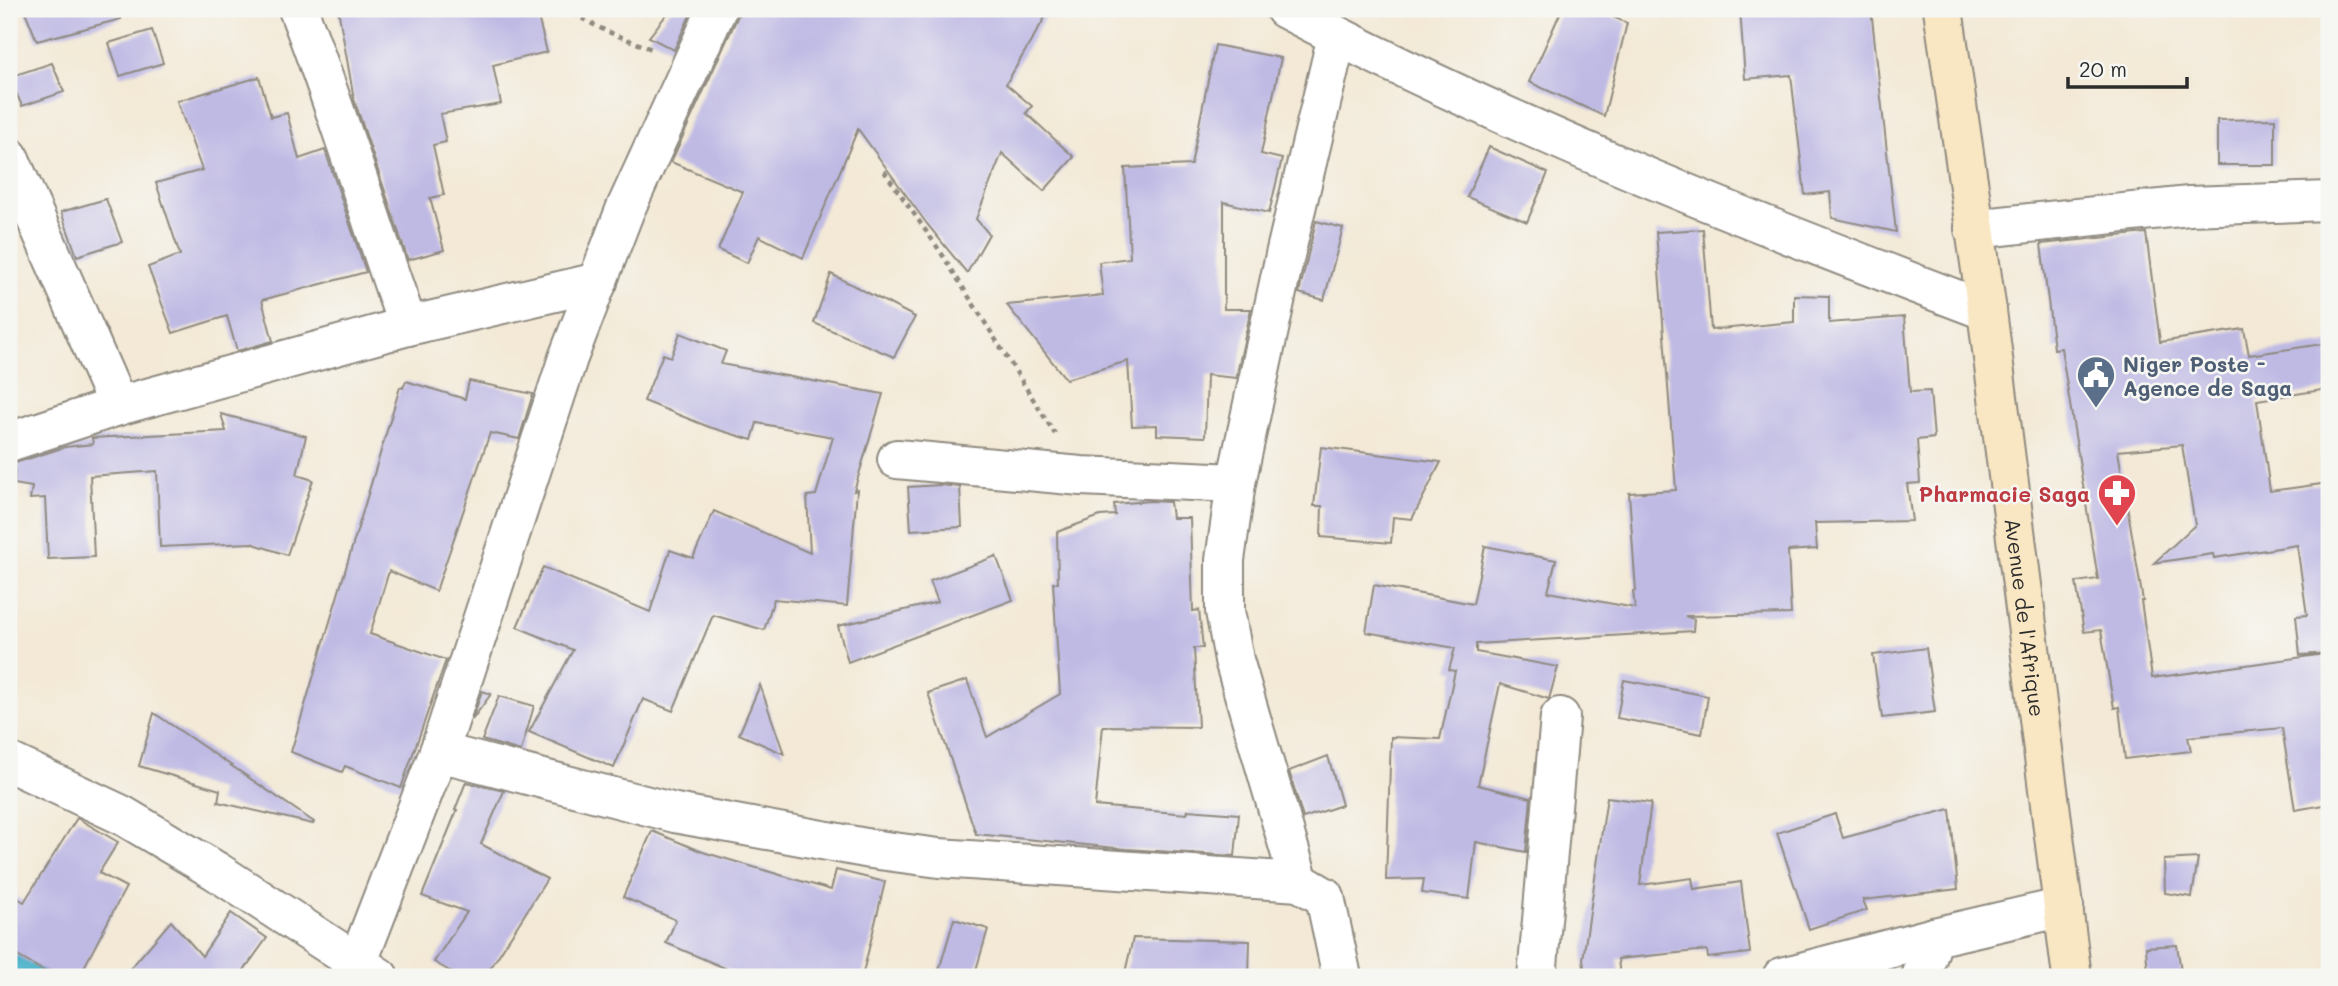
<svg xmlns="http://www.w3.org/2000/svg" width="2338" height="986" font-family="Mali,sans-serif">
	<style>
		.water { fill: #4bb2ca; stroke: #3b6e7a; stroke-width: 2 }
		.building { fill: #bfbae4 }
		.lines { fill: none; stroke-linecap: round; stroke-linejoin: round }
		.street-casing { stroke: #8f8a80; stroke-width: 42 }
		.secondary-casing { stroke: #8f8a80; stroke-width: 42 }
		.path { stroke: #8f8a80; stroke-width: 4.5; stroke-dasharray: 5 5; stroke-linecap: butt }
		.street { stroke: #fff; stroke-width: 38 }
		.secondary { stroke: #f9e7c3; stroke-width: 38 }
		.labels { text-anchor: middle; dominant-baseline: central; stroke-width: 5; stroke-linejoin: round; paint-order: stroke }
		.service-label { font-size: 21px; font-weight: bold; fill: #4e5e75; stroke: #f6f6f2; text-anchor: start }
		.health-label { font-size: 21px; font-weight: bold; fill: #be3a42; stroke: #f6f6f2; text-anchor: end }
		.street-label { font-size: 21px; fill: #2b2b2b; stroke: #f6f6f2 }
	</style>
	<rect width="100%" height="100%" fill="#f6f6f2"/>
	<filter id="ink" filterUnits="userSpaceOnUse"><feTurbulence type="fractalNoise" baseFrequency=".0143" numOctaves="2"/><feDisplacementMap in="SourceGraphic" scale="14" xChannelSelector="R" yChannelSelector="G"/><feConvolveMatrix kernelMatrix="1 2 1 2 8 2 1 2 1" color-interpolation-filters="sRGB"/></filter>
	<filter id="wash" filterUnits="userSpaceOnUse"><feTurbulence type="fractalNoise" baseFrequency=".00686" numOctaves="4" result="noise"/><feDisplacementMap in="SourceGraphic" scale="28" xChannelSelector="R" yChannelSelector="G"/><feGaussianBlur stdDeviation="1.57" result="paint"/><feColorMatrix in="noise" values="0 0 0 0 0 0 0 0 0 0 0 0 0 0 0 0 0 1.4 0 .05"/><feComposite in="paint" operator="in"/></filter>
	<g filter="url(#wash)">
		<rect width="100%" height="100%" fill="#f3e9d6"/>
		<polygon class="water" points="9,950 54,977 9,977"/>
		<g id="blocks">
			<g class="building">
				<polygon points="24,9 119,9 121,19 37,41"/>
				<polygon points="338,9 536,9 547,52 493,65 501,104 440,114 446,142 433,145 444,195 430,198 444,250 408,260 354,99"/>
				<polygon points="671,9 693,9 674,50 649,37"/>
				<polygon points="739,9 1050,9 1006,84 1032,106 1026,113 1074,157 1044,191 1002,153 976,219 989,234 967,273 927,224 858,129 803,258 759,236 747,263 718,250 743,192 671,162 737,18"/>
				<polygon points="1562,9 1595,9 1627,23 1604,116 1529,82"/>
				<polygon points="1740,9 1871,9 1896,232 1832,218 1830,192 1805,195 1791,75 1745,79"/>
				<polygon points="152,30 163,63 120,76 109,43"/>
				<polygon points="1215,45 1281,58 1261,154 1282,159 1269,213 1224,202 1224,309 1251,309 1236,378 1207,375 1205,437 1157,435 1157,425 1132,426 1128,361 1066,379 1007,305 1103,295 1099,262 1130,258 1125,168 1191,165"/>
				<polygon points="52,63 64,92 22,106 9,77"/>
				<polygon points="259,77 271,117 287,113 299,159 325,150 366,272 262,300 273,341 237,351 227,316 173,333 148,267 180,255 156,183 202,170 177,101"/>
				<polygon points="2275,119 2275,165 2217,165 2217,120"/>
				<polygon points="1489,147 1548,173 1527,222 1467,197"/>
				<polygon points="106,199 122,242 77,256 61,212"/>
				<polygon points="1316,221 1343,228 1324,300 1299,293"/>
				<polygon points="1703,229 1711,330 1794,322 1794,295 1829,296 1829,323 1904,317 1910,392 1930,391 1934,438 1917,440 1920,483 1907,484 1912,521 1815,523 1817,549 1788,551 1791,614 1685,616 1694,619 1693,631 1476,644 1476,652 1558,667 1549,699 1500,684 1478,785 1531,798 1526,852 1476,842 1469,899 1422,893 1424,879 1386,880 1391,737 1440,739 1455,671 1449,670 1455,648 1366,632 1374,585 1473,604 1485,546 1556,560 1548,592 1635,608 1633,591 1636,591 1629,493 1676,490 1656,232"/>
				<polygon points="2146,233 2160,342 2244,329 2249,355 2329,343 2329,389 2257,400 2270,491 2329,483 2329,653 2300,655 2296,616 2307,615 2297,545 2214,558 2213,554 2154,563 2195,525 2182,445 2118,451 2143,601 2141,601 2152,678 2325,654 2329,687 2329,804 2295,810 2282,728 2188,737 2191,751 2125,759 2119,707 2114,708 2101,630 2084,632 2076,582 2098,579 2061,348 2054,349 2041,244"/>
				<polygon points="831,274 915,317 894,357 814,323"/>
				<polygon points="680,333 726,351 721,364 883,394 854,491 857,490 847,606 774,599 764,630 713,615 673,711 643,699 614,768 529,732 573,650 517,627 543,567 650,612 670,550 693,558 714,511 810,553 807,496 816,495 833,437 757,423 752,440 709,427 644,401 663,354 671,357"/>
				<polygon points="406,381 465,399 469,381 533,394 519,439 490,433 436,591 389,571 370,634 446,660 401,788 345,766 342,772 291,752 400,387 403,388"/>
				<polygon points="221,414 306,436 297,475 313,480 287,555 251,543 160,547 157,471 90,476 94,557 48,559 45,498 30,499 32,487 14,484 15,463 65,447 93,444 92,438 226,431"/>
				<polygon points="1321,447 1441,462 1412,519 1393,517 1391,543 1321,537 1322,506 1314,506"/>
				<polygon points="940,485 960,487 962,527 911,530 908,487"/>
				<polygon points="1150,501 1170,502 1172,518 1190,518 1193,611 1199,610 1203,648 1194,648 1198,727 1103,726 1095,806 1187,814 1188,810 1239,814 1235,856 1126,849 976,834 928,693 967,680 987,737 1060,694 1053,583 1058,583 1057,532 1100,516 1115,515 1114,504"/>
				<polygon points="996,556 1013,600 848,662 838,626 938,602 930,581"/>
				<polygon points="1926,648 1935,712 1882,718 1873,655"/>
				<polygon points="1624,680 1708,696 1702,734 1617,718"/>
				<polygon points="760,685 784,754 739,734"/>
				<polygon points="482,691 491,694 472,720"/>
				<polygon points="499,696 534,706 521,751 482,740"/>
				<polygon points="154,713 314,822 313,824 218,802 220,790 139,766"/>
				<polygon points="1328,756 1342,805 1303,818 1289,771"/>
				<polygon points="466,782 504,791 481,844 547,879 485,977 460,977 434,962 467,912 422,896 457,810 455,810"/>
				<polygon points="1607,797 1651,803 1640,885 1692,878 1694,889 1741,882 1750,953 1708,958 1707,950 1618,959 1620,977 1585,977 1583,959"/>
				<polygon points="1950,809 1958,889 1863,900 1867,910 1809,929 1777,833 1835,814 1843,838"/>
				<polygon points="77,818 118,842 99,873 126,887 79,977 54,977 9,951 9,893 24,902"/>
				<polygon points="652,831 703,852 831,890 836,870 885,882 862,977 746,977 666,943 676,920 623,897"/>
				<polygon points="2198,858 2192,897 2165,893 2164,860"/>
				<polygon points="231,913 267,938 239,977 123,977 171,921 202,956"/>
				<polygon points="954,919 988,929 974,977 937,977"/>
				<polygon points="1133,938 1250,941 1249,977 1124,977"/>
				<polygon points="2177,945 2182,977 2148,977 2146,947"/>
			</g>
		</g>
	</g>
	<g filter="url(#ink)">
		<use href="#blocks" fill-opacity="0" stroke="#8f8a80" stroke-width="2"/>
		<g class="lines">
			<g class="street-casing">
				<g id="street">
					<path d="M298,9C339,113 370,221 408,326"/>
					<path d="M1285,9C1511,127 1749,221 1987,311"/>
					<polyline points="9,157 118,406"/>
					<polyline points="1974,229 2189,206 2329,201"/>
					<polyline points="9,442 118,406 408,326 598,282"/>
					<polyline points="897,459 1081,476 1236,483"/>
					<polyline points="439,752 675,813 871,849 939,858 1299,882 1325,897 1342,977"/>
					<polyline points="9,762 122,815 216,871 379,977"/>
					<polyline points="1299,882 1234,660 1225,611 1225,560 1236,483 1285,255 1337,36"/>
					<polyline points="352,977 439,752 568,358 625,210 717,9"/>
					<polyline points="1537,977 1560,717"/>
					<polyline points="1782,977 1934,937"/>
					<polyline points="1921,977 1934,937 2064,907"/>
				</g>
			</g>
			<g class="secondary-casing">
				<g id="secondary">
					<path id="s1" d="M1943,9L1987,311L2072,977"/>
				</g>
			</g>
			<g class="path">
				<polyline points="573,14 606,31 654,50"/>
				<polyline points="884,171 940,251 1055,434"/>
			</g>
			<use href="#street" class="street"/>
			<use href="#secondary" class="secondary"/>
		</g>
	</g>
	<defs>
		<g id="civic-pin" transform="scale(2.0125)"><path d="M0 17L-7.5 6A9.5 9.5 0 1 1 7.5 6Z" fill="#5c6f8a" stroke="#f6f6f2"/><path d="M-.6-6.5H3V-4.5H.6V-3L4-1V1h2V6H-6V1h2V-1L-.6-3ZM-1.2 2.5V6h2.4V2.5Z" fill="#fff"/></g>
		<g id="pharmacy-pin" transform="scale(2.0125)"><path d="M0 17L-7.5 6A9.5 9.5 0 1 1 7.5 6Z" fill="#e0444e" stroke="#f6f6f2"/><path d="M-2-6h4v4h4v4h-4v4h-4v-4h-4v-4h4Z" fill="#fff"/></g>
	</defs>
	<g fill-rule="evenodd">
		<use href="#civic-pin" x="2096" y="375"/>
		<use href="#pharmacy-pin" x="2117" y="493"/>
	</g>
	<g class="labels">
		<g class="service-label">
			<text x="2123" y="363">Niger Poste -<tspan x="2123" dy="24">Agence de Saga</tspan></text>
		</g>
		<g class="health-label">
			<text x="2090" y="493">Pharmacie Saga</text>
		</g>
		<g class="street-label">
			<text stroke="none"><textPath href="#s1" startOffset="614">Avenue de l'Afrique</textPath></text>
		</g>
	</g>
	<rect width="2338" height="986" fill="none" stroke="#f6f6f2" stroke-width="35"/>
	<path d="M2068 77v10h119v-10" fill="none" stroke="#2b2b2b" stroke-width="3.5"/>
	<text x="2079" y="77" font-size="21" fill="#2b2b2b" stroke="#f6f6f2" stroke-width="5" paint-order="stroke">20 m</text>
</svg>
